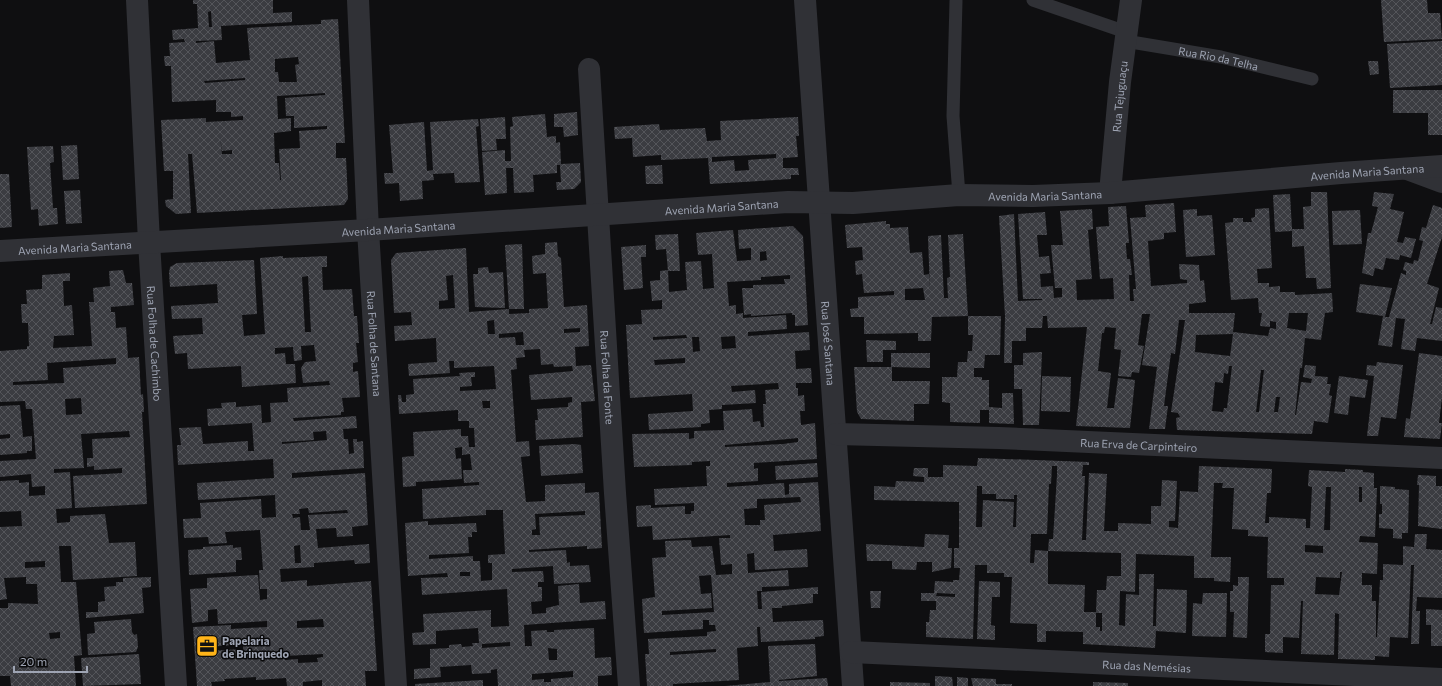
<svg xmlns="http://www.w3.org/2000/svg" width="1442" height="686" font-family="Commissioner,sans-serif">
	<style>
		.building { fill: url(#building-cross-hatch); fill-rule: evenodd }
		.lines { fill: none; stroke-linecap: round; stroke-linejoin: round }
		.service { stroke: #303136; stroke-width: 13 }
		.minor { stroke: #303136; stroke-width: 22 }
		.tertiary { stroke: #303136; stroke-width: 22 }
		.labels { text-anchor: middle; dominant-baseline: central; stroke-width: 3; stroke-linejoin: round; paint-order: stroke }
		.street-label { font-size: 11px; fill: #9ea4b3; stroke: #0a0a0b }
		.poi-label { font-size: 11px; font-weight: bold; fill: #9ea4b3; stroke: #0a0a0b; text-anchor: start }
	</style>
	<defs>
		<pattern id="building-cross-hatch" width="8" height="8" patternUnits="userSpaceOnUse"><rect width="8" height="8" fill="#3b3c41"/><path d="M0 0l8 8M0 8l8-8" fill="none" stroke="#54555a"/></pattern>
	</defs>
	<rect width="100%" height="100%" fill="#0f0f11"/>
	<g class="building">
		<path d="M193,0H273V13L292,12V22L221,26L222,40L196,41V43L214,41L216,63L250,60L247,28L321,24V20L338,19L345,143H336V158H346L348,199L344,205L197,213L192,154H188L191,213L176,214L166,206L165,200L173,199V171H164L161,120L206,118V122L243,120V116L231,117V112H216V100L172,102L171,66H165L164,56H170L169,43L185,42L184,39L173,40L172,30L198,28L197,4H193ZM211,11L212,27H209L208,12ZM298,57L299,64L295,65L297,82H279L278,72H275V59ZM245,78V80L205,83L204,81ZM325,93V95L285,98L286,116H294V128L327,126V129L299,131L300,148L279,149L281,180H280L279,163H275L274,133L291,131V118L278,119L277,96ZM220,136L222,151L232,150V154H222Z"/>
		<polygon points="1381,0 1427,0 1428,13 1440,13 1442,39 1384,42"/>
		<polygon points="1442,41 1442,85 1390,88 1387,44"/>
		<polygon points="1368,61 1378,61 1379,74 1370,75"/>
		<polygon points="1393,90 1442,90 1442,135 1428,135 1428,113 1393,113"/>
		<polygon points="577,112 578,135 564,137 563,127 554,127 554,114"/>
		<polygon points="545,114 547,137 556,136 556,143 560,142 561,164 580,163 581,182 574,189 557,190 556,182 561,182 560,165 557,165 557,173 533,175 534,192 514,193 513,168 506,168 507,193 485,195 482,152 505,150 505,161 511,161 510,127 513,126 512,117"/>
		<polygon points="505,117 506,139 496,139 497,150 482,151 480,119"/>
		<path d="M798,117L799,136H796L798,157L783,158V168H798L799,175H791V179L710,184L708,158L661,160V155L633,157L632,138L615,139L614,127L659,124L660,130L705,128L707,141L721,140L720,121ZM776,154V158L748,160L749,170L735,171L734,160L712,162V157Z"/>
		<polygon points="478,119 479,126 476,127 480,182 455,183 454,173 433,174 434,180 422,181 423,199 400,201 399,183 385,184 384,173 393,173 389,125 424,122 427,171 433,170 430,122"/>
		<polygon points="77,145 79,179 63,180 61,146"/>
		<polygon points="53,146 54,162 50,163 53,208 57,208 58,224 39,226 38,209 31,210 27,147"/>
		<polygon points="662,165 663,184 646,184 645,166"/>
		<polygon points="0,174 9,174 12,227 0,228"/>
		<polygon points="80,190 82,223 66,224 64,191"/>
		<polygon points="1311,192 1327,192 1331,288 1317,289 1316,278 1306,278 1304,246 1292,247 1292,231 1275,232 1273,195 1290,194 1292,229 1304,229 1303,207 1311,206"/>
		<polygon points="1374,192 1394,194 1390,209 1404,212 1397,242 1403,243 1405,237 1416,239 1411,258 1400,255 1399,260 1386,258 1383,270 1375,268 1373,276 1362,273 1368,233 1371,233 1378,207 1372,206"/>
		<path d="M1174,203L1176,232L1164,233V239L1148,241L1151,286L1187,283V280L1180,279L1179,264L1199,265L1200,281L1204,280L1206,302L1189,304V313H1235L1233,332L1268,336L1270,328L1276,329V322L1270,321V327L1260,326L1262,313H1259L1258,298L1231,300L1225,223L1233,222V218H1243V222H1252L1251,218L1255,217V209L1269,208L1272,268L1257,269L1258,283H1269V287L1280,286V292H1295V295L1332,293L1333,312L1325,313L1321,340L1305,338L1302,368H1300L1295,415H1296L1301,382L1311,383L1312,379L1303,377L1305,365L1316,366L1315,376L1328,377L1327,384H1331L1329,395L1332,396L1328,423L1314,421L1312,434L1177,430L1176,418L1180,417L1178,413L1171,412L1185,320H1179L1175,354L1171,353L1164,406H1168L1165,429H1149L1157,367L1142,365L1150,314H1142L1138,345L1144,346L1139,373L1132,372L1131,377L1118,376L1121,350L1114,349L1116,328L1105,327L1104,333H1102L1098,371L1111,373L1107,408H1114L1118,378L1135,380L1130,428L1076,426L1087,327L1048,328L1047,316H1043L1042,328H1026V341H1012V363H1004L1005,316L999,216L1014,214L1018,301L1042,300V299H1023L1018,214L1045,212L1047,235H1037L1039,257L1049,256L1051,273L1040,274L1041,287L1053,286L1054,298L1062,297V288H1055L1051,245H1063L1060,211L1092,209L1093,229L1088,230L1092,279L1076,280L1077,300L1114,299L1113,278L1100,279L1096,227L1109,226L1108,207L1126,206L1129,243H1126V246L1127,259H1130L1132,275H1129L1130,301H1134L1133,289H1136L1130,218L1146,217L1145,205ZM1289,313H1308L1306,331L1287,328ZM1233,334L1230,356L1195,352L1196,335ZM1229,366H1232L1227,408H1224L1223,412L1212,411L1215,382L1223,383L1224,373L1228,374ZM1261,370H1264L1259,412H1256ZM1276,397H1280L1278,412H1274Z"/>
		<polygon points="1433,205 1442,208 1442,237 1427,284 1439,288 1430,324 1432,324 1436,307 1442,308 1442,341 1417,338 1415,351 1401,349 1405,319 1396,318 1392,347 1378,345 1383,316 1356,312 1360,284 1392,288 1385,317 1389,317 1401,273 1406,275 1406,271 1403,270 1405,262 1413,264 1414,260 1418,261 1423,241 1419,240 1422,227 1426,228"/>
		<polygon points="1197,209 1197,216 1212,215 1215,255 1186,257 1183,210"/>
		<polygon points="1360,210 1362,244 1333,245 1332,211"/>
		<path d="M886,221V224H890V228L908,227L910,253L922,252L924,275L929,274L930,293L928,236L941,235L944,298H948L947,278L950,277L948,235L963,234L968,316L932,317L931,341H918V333L864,334V317H851L850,309L858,308V297L894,295V291L864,293L862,274L856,275L855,261L863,260L862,247L847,248L845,225ZM923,288L925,300H905V289Z"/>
		<path d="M793,226L803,236L808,325L795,326V315H792V313L751,316V314L744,315L742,288H753V285L785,284L784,279H790V275L761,277V280L727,282L729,306L736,305V314L743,313V318L786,315L787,329L748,332V336L809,332L810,350L795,351L796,369L811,368L812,383H796V388H798V396L804,395L805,411H800L801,425L815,423L817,459L754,463V469L758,468V481L727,483V487L784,483L785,495L789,494V484L818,482L821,531L773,535L774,551L807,549L808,567L755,570L754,553L747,554L748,573L788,570L789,586L762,587V591H757L758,609H762L761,592L818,587V594H813V603L782,606V608H772L773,622L823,620L824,636L815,637V639L761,642L760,627H757L758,646L737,648L739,680L673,684V686H647L645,654H649L648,639L707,636V632L716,631L715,625H709V620H703V629L644,633L642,599L655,597L652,558L666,557L665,541L691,540L692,547L712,546L716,575L732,574V564L721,565L719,538H730V535L653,540L652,526L637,527L636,506L651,505V508L685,506V514H691V511H694V503L655,505L654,489L707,486L706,466H710V461L692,462V465L634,467L632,434L689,433V439L694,438V431L724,430L723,411L752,409L753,422L760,421L761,427H764L763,404H766L765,390L779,389L778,383L731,386L732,392L755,390L756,403L722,405V409L709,410L710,423L701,424V427L649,430L648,414L693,411L692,394L630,398L626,325L642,324L641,310L662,309V300L652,301L650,281L660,280V271L668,270L669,292L687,290L685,262L701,261L703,289L714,288L712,254L698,255L696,233L733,230L737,261L751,260V248L739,249L738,230ZM766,251L767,260L760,261V252ZM686,335L687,338L653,340V337ZM735,336L736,348L722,349L721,337ZM692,337H699L700,351L693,352ZM685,358V363L655,365L654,360ZM798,438V442L783,444L725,447V445ZM800,497L801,502L764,505L765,520H760V525H745L744,509L757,508V499ZM711,575L714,612L662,615V611L712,608L711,593L701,594L699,576ZM716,649V652L670,655V652Z"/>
		<polygon points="678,234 680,271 668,271 666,249 656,250 655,235"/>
		<path d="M557,242L558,256L561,258L564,307L587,305L589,346L575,347L576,366L591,365L595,401L581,402L583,437L536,440L535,420H538L537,409L568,407V403L572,402V397L531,400L529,375L573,371L572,366L554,367L553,364L541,365L540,349L524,350L525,357L516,358L517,369L511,370L516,442L529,441L530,456L521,457L526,502L545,501V485L585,483V493L599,492L602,548L587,549V546L529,550V552L566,550L567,563L570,562V566L589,565L591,582L554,584L553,566L512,569V572L543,571L544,582H538V587H542V601L531,602L532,614L546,613V608L559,605L558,586L579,584L580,603L605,601L606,619L524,625L525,646H532L531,631L547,630V632H554V630L594,628L595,658L611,657L612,675L598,676V686H498L497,669L491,670V673L472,674L471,665L440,667L441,677L414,679V669L430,668V649L449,648V645L461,644L462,647L473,646L472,643H479L478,628L436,631V644L413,645L412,633L424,632L423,614L491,610V627L509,626L507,589L422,595L421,578L448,577L447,573L408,576L405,523L428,521V525L476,523L477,532H472V537H468L469,553L429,555V559L473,556V561H480L481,581L492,580V563H488V555L505,554L503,516V510H486V515L423,519L422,489L479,485V482L464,483L463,470H472L470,454L462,455V447L455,448L456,459L461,458L462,479L416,482V486L403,487L402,457L414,456L413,432L461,429V436H468L469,447H475L474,428H469V421H458V410L399,414L398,395H401L402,402H406V395L414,394L413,379L460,376L459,373L475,372V377H471L472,386L460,387V391L496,389L494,366L454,368V361H449L450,373L409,376L408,364L437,362L436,338L395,341L394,326L412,325L411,312L394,313L391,260L396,253L466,248L469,312L509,309L505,245L522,244L524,309H509V314L529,313V309L548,308L546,273L533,274L532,256L545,254V243ZM453,275L455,308L439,309V301L448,300L446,276ZM494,320L495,334H488L487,321ZM580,328V332L564,333V329ZM523,332L524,345H516L515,337L499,338V334ZM482,401H490V408H483ZM585,511V515L539,517L540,535H532V530L536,529L535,514ZM460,572H470V576H460ZM510,642V646L482,648V644ZM548,648L557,649V660H549ZM573,671V677L551,679V682H544V679L532,680V674Z"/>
		<polygon points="646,245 646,257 641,257 643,288 624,290 621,247"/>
		<path d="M283,256V258L327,256V267H322L323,290L352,289L354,316H357L359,343H356L358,362L353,363V372L358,371L360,397L342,398L344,412H341V415L293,418L294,421L356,416L357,428L343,429L344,439H348L349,454L354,453L353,439H357V442L363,441L364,468L292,473V478L365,473L368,525L352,527L353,536L337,537L336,528L316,529L318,548L369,544L370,563L355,564L354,560L314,563V567L280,569L281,582L307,580V586L371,581L377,671H365L366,686H322V680L303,682V686H287L286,678L256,680V677L224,679L225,681L211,682L212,686H197L193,627L231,625V629L267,627V621L218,624L217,609L208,610V621L192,623L190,589L207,588V578L258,575L260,600L267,599V589H260L259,570H263L260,530L225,532L227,543L209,544L208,537L184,538L183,519L201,518L200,503L261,499L262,518L276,517L275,495L198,500L197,483L274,478L273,459L178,465L177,445H181L179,428L201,427L203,444L248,441V451H254L252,423L208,426L207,409L222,408L221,403L236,402V407L261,405L262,423L271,422L270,403L288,402L287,388L330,385L329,381L303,383L301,368L305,362L316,361L314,345L301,346L302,360L294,361L293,347L275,348V354L285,353L286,364H295L296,383L242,387L241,366L188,369L187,353L175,354L173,336L203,334L202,318L172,319L171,306L218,303L217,284L170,287L169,273L170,267L177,263L254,260L257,314L242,315L244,336L265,334L260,258ZM308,276L311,332H305L302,277ZM326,431L327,440L282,444V442L314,440L313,432ZM308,508L309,513L347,510L348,513L308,515L310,530H301L300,517L293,518L292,514H300L299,509ZM300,545L301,563H295L294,546ZM323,619L324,627L297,628V621ZM270,642V645L243,646V649L208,651V647ZM323,654V657L317,658L318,662L298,663V659L285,660V656Z"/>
		<polygon points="488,267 489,273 503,272 505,308 475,307 473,274 478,274 478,268"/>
		<path d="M123,270L126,283H132L134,305L111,307V312H115L116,328L126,327L128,358L139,357L141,395L143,394L144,412H142L147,504L75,508L73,476L122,473V468L94,470V466L87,467V458H93L92,439L130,437L129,431L81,434L84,468L54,469V473L70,472L72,508L56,509L57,523L70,522V516L105,514L109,543L135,542L137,576L73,580L71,546H59L61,582H76L82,655L74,656L76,686H11L10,676H0V608H8V603L38,604L37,584H26V577L4,578L7,599L0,600V527L22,526L21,511L0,512V481L19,480V483L29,482V496L45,495V486L32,487L31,474L0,477V461L36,459L32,409H26L25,401L0,402V351L27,349V346H29L28,323H22L21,304H27L26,290L42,289V275L70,273V281H63L64,306L72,305L74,335L54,336L53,348L92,346L89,302H94L93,288L110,286L109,271ZM116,358V364L63,368L64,383L13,385V382L48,380L47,363ZM81,398L82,414L66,415L65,399ZM45,561V567L25,568V562ZM60,632V638L50,639L49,633Z"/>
		<polygon points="968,316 1001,316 1000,355 985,355 984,368 974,368 974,377 982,377 982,380 989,380 989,407 1002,408 1002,393 1013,393 1014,424 989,423 989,410 980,410 980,423 950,422 950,403 942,402 942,377 957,377 958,362 967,362 968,351 972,351 973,335 968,335"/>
		<polygon points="866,340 896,341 896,350 883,350 883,362 867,362"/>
		<polygon points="1042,352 1039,425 1023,425 1022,389 1014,389 1014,365 1023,365 1023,353"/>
		<polygon points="891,353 930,353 930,368 891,367"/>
		<polygon points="1419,353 1442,356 1442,397 1439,423 1442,423 1440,439 1404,437 1406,418 1410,419"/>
		<polygon points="1377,362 1403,365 1396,419 1381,417 1378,436 1367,436 1374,376 1366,375 1367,365 1376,366"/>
		<polygon points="854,367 892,367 892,381 930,381 929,404 914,404 914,421 861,419 857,412"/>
		<polygon points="1042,376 1071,377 1070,412 1041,411"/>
		<polygon points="1339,376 1368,380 1365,398 1350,396 1348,415 1334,413"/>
		<polygon points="20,405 23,437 32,436 32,451 27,451 27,453 0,455 0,439 10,438 10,434 0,435 0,406"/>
		<polygon points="575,444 581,445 583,473 541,476 539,446"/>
		<path d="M978,458L1089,462V465H1083L1082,476H1085L1082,540H1086L1089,473L1107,474L1104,531H1118V523L1151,524V506H1161L1162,480L1177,481L1175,521H1169V527L1178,528L1180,491L1198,492L1199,466L1272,469L1271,493H1267L1265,523H1269V517L1306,519V528H1310L1312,487L1308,486L1309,470L1345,472V469L1363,470V472L1374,473V488H1377L1375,537L1360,536L1359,542L1378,543L1377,574L1362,573V585H1372V601H1376V637H1377L1380,580H1383V564L1403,565V546L1414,547L1415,534H1427L1426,549L1442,550V598L1417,597L1416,611H1420L1419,644H1411L1414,565H1411L1408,638L1390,637L1389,657L1375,656V660L1338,659L1339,614L1335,613L1334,655L1301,654L1303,601H1301L1299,638L1283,637V653L1265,652V634H1270L1271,585H1284V578H1267L1268,537L1248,536V530L1232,529L1234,488H1222L1223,483H1214L1211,557H1231L1230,582L1214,581V578H1194V556L1136,554L1135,592L1120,591L1119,625L1125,626L1126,594L1139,595V574H1154L1153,626H1156L1157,589L1187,590L1186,633L1156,631L1155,648L1083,644V632L1046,631V642H1037V624L1010,623L1012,577H1004V573H987V565H975L973,639L926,637V622H929L930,610H936V601H921V593H934L935,581L953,582V580H959L960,568H954V548H959V502L874,500V486L895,487L896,481L924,482V477L913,476L914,468H928V477H943V465L977,466ZM1052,466H1057V475L1053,539H1049L1048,551L1121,553V576H1107L1106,590H1097L1096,612H1084L1085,585L1048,584V551L1035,550L1034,563H1030L1031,534H1047L1049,484H1051ZM977,486H982V494H996V499H1014V495H1017L1016,527H1013L1014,502L983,500L982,527H976ZM1326,487H1331L1330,530H1324ZM1359,487H1362V502H1359ZM1305,545L1323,546V553L1305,552ZM1340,572H1342L1339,595L1315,594L1316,577L1340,578ZM937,593L955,594V597L936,596ZM1096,613H1102V631H1100V627H1096Z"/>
		<polygon points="817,463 818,477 776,480 775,466"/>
		<polygon points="1418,475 1436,476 1436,486 1442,486 1442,529 1418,526 1419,485 1417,485"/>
		<polygon points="1380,486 1395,487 1395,489 1409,490 1408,533 1402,533 1402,539 1393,538 1393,529 1379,528 1379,514 1382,514 1382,504 1380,504"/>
		<polygon points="925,534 949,535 948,548 952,548 951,568 932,572 932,562 917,562 916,570 892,569 892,561 867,561 866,544 924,547"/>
		<polygon points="233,545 233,548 241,547 242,560 236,560 236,572 189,575 188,550 203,549 203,547"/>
		<polygon points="151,577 151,587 142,588 144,613 86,618 86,612 98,612 98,602 105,601 104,587 116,586 116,582 123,582 123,578"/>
		<polygon points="1238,577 1249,577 1247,638 1233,637 1234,612 1230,612 1230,591 1233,591 1233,585 1238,586"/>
		<polygon points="979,581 1000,582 1000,597 992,597 991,625 995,626 995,640 977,639"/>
		<polygon points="870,591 881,591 880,608 871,608"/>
		<polygon points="1203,593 1227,593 1226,637 1192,636 1193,603 1202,604"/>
		<polygon points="1426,609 1442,610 1442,646 1431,646 1431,625 1426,625"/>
		<polygon points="131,619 132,632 134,635 137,634 138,647 136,652 88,655 87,634 95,633 94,622"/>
		<polygon points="815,644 817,676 779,680 779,681 827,678 828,686 725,686 770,682 768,646"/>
		<polygon points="139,654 141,684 83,686 81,658"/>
		<polygon points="935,676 952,677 953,686 935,686"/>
		<polygon points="957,677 968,678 968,686 957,686"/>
		<polygon points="971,678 996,679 996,684 1012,684 1012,686 973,686"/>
		<polygon points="483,680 483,686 415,686 415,684"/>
		<polygon points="890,682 930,683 930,686 890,686"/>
		<polygon points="1093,682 1128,683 1128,686 1093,686"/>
	</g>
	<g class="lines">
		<g class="service">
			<polyline points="1033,0 1126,32"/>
			<polyline points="956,1 953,116 959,195"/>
			<path id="s1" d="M1125,41L1221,57L1312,79"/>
		</g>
		<g class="minor">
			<path id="s2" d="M137,0L149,242L176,686"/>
			<path id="s3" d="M358,0L368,230L396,686"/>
			<path id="s4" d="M805,0L853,686"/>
			<path id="s5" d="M589,69L615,493L629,686"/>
			<polyline points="1407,169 1442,182"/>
			<path id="s6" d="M1110,193L1120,82L1131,0"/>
			<path id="s7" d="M836,434L999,438L1442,458"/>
			<path id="s8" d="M851,652L1442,679"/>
		</g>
		<path class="tertiary" id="s9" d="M0,251L368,230L788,202L853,203L959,195L1033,196L1110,193L1341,173L1442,166"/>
	</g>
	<defs>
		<g id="office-square" transform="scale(1.15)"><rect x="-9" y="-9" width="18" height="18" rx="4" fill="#ffb419" stroke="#0a0a0b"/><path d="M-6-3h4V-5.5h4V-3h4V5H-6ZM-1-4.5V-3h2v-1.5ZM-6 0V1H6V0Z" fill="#111"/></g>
	</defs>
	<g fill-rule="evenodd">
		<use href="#office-square" x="207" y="646"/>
	</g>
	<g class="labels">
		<g class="street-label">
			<text stroke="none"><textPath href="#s1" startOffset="95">Rua Rio da Telha</textPath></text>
			<text stroke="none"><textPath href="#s6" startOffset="97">Rua Tejuguaçu</textPath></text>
			<text stroke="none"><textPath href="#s9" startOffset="1370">Avenida Maria Santana</textPath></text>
			<text stroke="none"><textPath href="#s9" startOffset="1047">Avenida Maria Santana</textPath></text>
			<text stroke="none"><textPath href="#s9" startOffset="723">Avenida Maria Santana</textPath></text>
			<text stroke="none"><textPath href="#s9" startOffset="399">Avenida Maria Santana</textPath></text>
			<text stroke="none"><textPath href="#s9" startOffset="75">Avenida Maria Santana</textPath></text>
			<text stroke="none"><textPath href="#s2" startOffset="344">Rua Folha de Cachimbo</textPath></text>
			<text stroke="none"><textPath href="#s3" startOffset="344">Rua Folha de Santana</textPath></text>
			<text stroke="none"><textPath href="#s4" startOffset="344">Rua José Santana</textPath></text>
			<text stroke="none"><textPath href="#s5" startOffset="309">Rua Folha da Fonte</textPath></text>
			<text stroke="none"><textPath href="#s7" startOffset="303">Rua Erva de Carpinteiro</textPath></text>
			<text stroke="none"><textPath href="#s8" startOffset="296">Rua das Nemésias</textPath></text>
		</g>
		<g class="poi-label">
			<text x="222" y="640">Papelaria<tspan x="222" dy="13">de Brinquedo</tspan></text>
		</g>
	</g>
	<path d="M14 666v6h73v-6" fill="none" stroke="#9ea4b3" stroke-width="2"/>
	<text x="20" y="666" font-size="12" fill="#9ea4b3" stroke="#0a0a0b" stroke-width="3" paint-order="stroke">20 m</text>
</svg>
